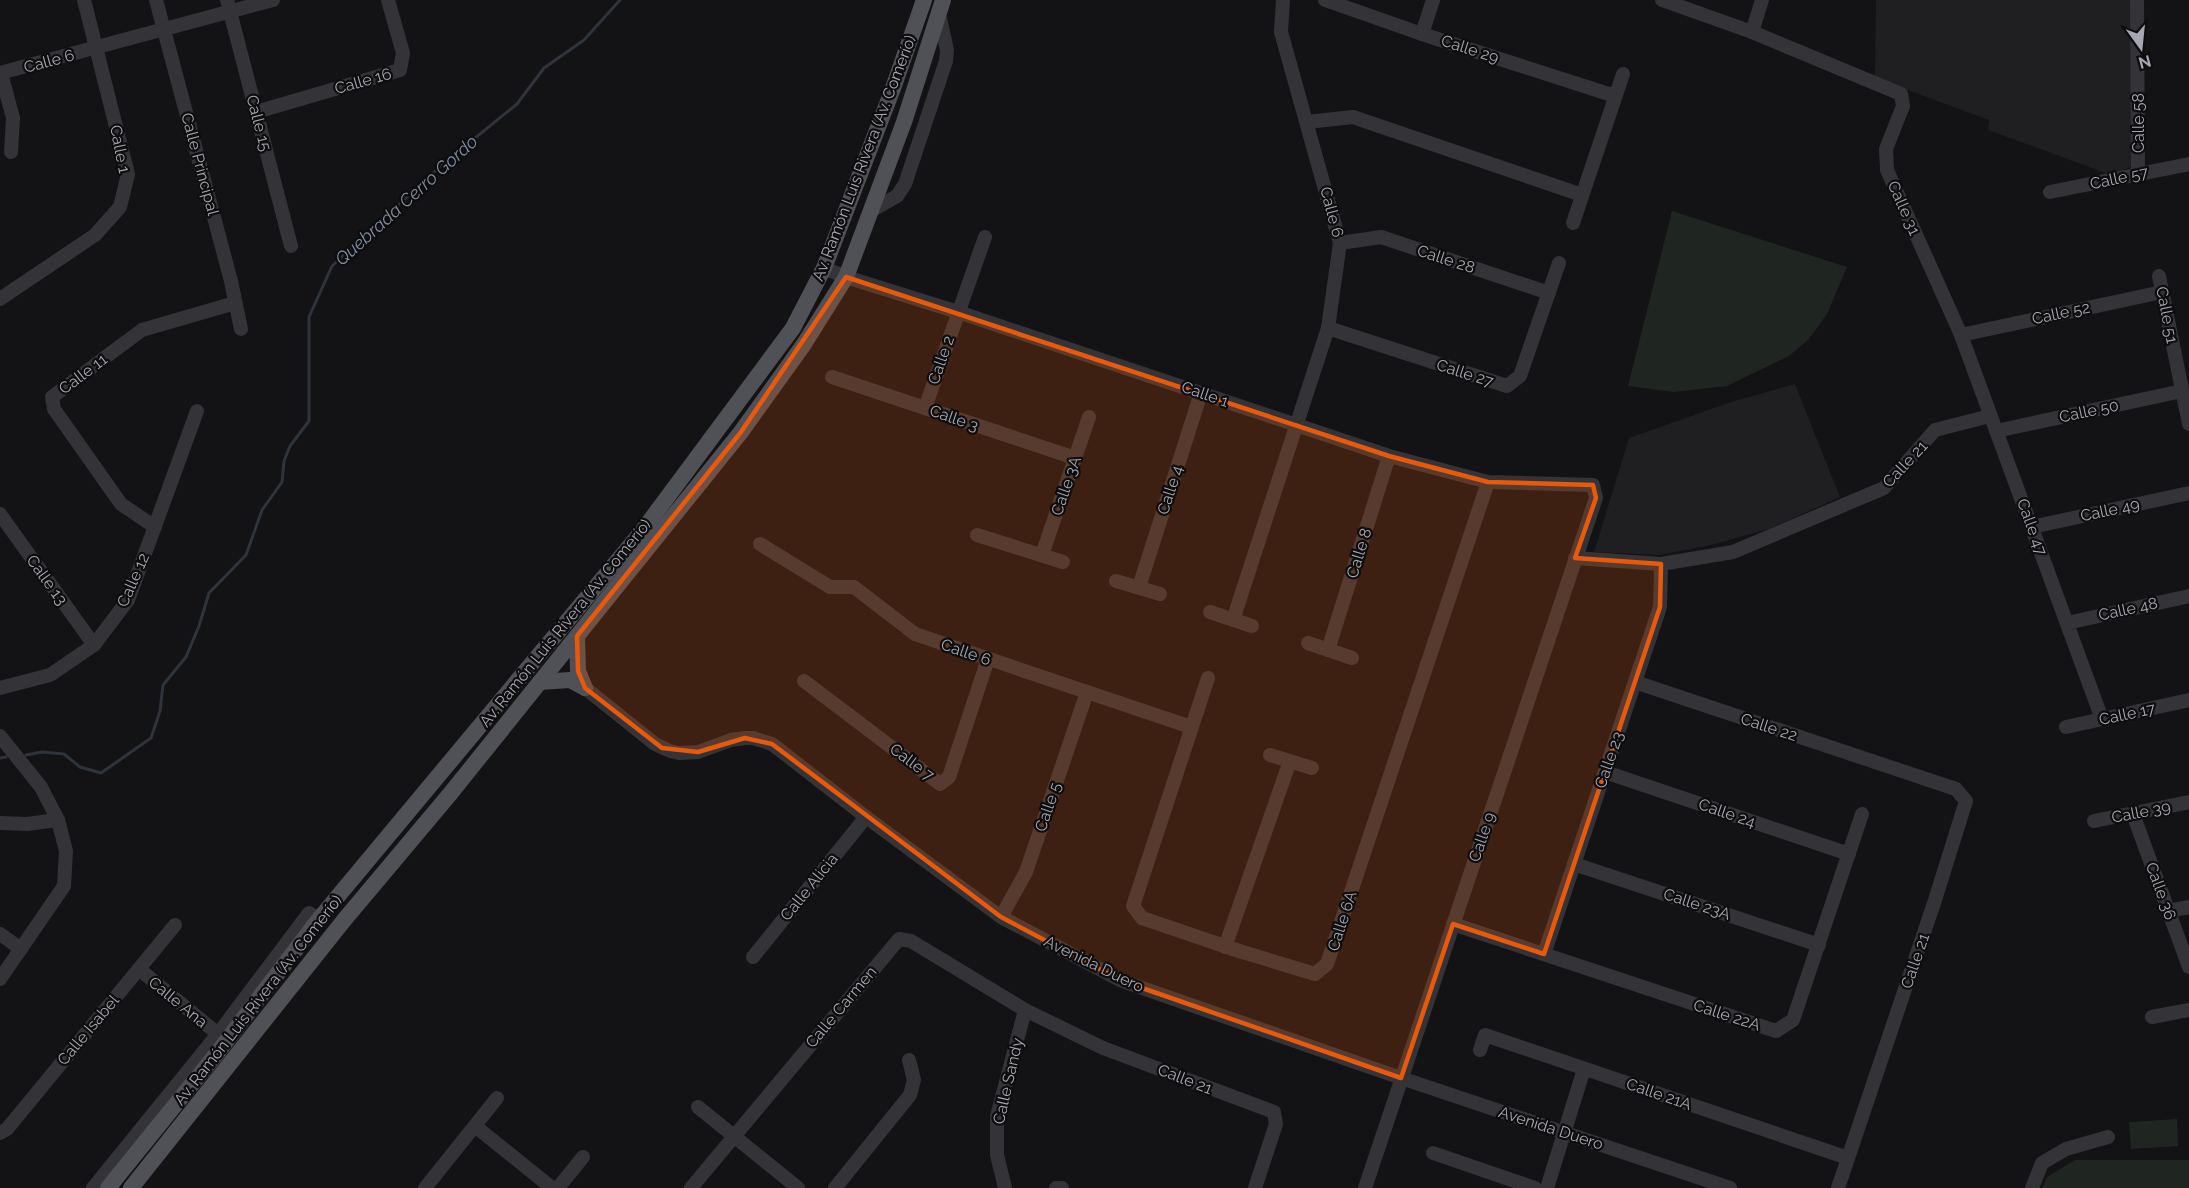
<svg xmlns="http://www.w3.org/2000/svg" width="2189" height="1188" font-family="Raleway,sans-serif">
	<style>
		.built { fill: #1f1e20 }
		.green { fill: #1f2621 }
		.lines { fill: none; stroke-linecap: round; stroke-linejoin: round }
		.stream { stroke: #2f343c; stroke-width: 3 }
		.minor { stroke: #343438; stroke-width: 14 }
		.major { stroke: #505057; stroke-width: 16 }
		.marked { fill: #e8590c; fill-opacity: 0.2; stroke: #e8590c; stroke-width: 4.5; stroke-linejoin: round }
		.labels { text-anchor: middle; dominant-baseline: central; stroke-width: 4.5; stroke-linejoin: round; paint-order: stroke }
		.street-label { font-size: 16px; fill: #a6a7b2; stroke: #0e0d0e }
		.water-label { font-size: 18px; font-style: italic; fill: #818fa9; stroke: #0e0d0e }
	</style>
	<rect width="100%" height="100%" fill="#131214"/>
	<g class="built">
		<polygon points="1876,0 2132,0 2131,167 2111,175 1988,130 1989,120 1875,78"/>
		<polygon points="1795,384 1840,497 1769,529 1707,546 1659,555 1594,552 1629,438 1731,402"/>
	</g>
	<g class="green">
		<polygon points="1672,211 1847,267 1827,314 1809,339 1789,356 1727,386 1673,392 1628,386"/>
		<polygon points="2177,1119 2178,1146 2131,1149 2129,1122"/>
		<polygon points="2075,1160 2189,1160 2189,1188 2042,1188 2047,1177"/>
	</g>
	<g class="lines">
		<g class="stream">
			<polyline points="26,755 42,752 64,754 80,767 101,773 151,738 160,711 163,685 186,657 199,626 209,593 246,555 262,510 282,482 284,461 290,446 309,421 309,317 332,266 443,164 517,104 544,68 584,40 620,0"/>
			<polyline points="0,758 6,757"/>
		</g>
		<g class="minor">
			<polyline points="156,0 231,281 241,329"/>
			<polyline points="227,0 291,246"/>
			<polyline points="1325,0 1422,34 1615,96"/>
			<polyline points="1662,0 1752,32 1901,94 1903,106 1886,149 1887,170 1961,335 2102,719"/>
			<polyline points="2137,0 2138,174"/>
			<polyline points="1752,32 1762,0"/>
			<polyline points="1422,34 1433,0"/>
			<polyline points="0,73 273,0"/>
			<polyline points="1,73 13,118 11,152"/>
			<polyline points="256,112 400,70 403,53 388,0"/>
			<polyline points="1307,122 1353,117 1582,195"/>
			<polyline points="2050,192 2189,164"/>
			<polyline points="871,211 897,196 905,184 946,61 947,50 939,14"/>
			<polyline points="1573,223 1623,74"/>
			<polyline points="1340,243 1381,237 1549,293"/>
			<polyline points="824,268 846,277 958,312 1389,456 1488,482 1593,485 1596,498 1365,1188"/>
			<polyline points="2159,276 2189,424"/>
			<polyline points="0,299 95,235 120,207 128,174 84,0"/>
			<polyline points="1328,328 1507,386 1520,376 1559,263"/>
			<polyline points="1961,335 2162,292"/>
			<polyline points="832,377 1075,458"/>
			<polyline points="925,408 985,237"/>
			<polyline points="1996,431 2182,391"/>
			<polyline points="0,514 94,645"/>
			<polyline points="155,527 121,504 54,409 52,397 142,330 235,303"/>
			<polyline points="2032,527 2189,493"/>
			<polyline points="977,535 1063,562"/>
			<polyline points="760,544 830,587 854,587 915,634 1191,727"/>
			<polyline points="1042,555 1089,417"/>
			<polyline points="1575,558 1661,564 1733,552 1884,488 1935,430 1990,416"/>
			<polyline points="1116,581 1160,594"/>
			<polyline points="1139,587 1201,393"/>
			<polyline points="1210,612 1252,626"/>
			<polyline points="1233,620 1328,328 1340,243 1281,32 1283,0"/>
			<polyline points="2067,623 2189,596"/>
			<polyline points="1308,643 1352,658"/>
			<polyline points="1328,650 1389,456"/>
			<polyline points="1208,678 1133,906 1142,918 1236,950 1315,974 1327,964 1488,482"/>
			<polyline points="804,681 940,784 949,777 988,659"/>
			<polyline points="1635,682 1956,789 1966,801 1935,900 1838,1188"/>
			<polyline points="0,688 50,675 94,645 128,600 197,411"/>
			<polyline points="585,688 655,744 670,751 679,753 698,752 731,740 745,738 753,738 772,744 866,817 1001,917 1122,981 1401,1078 1730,1188"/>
			<polyline points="2066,727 2189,700"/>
			<polyline points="0,736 41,787 58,820 66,851 64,886 0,979"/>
			<polyline points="1270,755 1312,768"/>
			<polyline points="1605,772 1849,854"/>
			<polyline points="2133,814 2189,967"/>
			<polyline points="2094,821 2189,802"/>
			<polyline points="0,823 27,824 58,820"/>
			<polyline points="1574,864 1819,945"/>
			<polyline points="2168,911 2189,907"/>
			<polyline points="1001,917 1026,872 1087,692"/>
			<polyline points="1453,924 1776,1031 1793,1020 1862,814"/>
			<polyline points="0,934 21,949"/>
			<polyline points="1225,947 1290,761"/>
			<polyline points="1544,954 1660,607 1661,564"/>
			<polyline points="753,957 866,817"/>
			<polyline points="139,969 218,1034"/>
			<polyline points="2152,1017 2189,1010"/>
			<polyline points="1480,1050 1485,1035 1848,1158"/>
			<polyline points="698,1107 798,1188"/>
			<polyline points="475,1126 552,1188"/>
			<polyline points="0,1133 7,1129 175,925"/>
			<polyline points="1433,1153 1535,1188"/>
			<polyline points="93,1188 218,1034 309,913 319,919"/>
			<polyline points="425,1188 497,1098"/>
			<polyline points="558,1188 583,1157"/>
			<polyline points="691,1188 899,939 911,941 1025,1010 1103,1048 1274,1112 1276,1124 1255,1188"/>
			<polyline points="835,1188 910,1095 914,1080 909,1060"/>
			<polyline points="1005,1188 997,1155 997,1116 1025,1010"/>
			<polyline points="1056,1188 1062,1188"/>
			<polyline points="1547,1188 1584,1069"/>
			<polyline points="2032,1188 2042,1163 2066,1149 2108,1137"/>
		</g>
		<g class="major">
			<polyline points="577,636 578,671 585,688"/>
			<polyline points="540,682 570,680 585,688"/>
			<polyline points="108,1188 218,1052 319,919 643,530 793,328 824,268 892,91 924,0"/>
			<polyline points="131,1188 345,919 450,794 741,432 804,344 846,277 904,122 943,0"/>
		</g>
	</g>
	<path class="marked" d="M846,277L1389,456L1488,482L1593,485L1596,498L1575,558L1661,564L1660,607L1544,954L1453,924L1401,1078L1122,981L1001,917L772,744L745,738L698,752L662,748L585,688L578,671L577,636L741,432Z"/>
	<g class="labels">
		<g class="street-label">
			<text transform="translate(1470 49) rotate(18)">Calle 29</text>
			<text transform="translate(49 61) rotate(-15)">Calle 6</text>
			<text transform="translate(363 81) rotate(-16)">Calle 16</text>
			<text transform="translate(259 123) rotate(75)">Calle 15</text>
			<text transform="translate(2138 123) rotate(-90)">Calle 58</text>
			<text transform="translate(120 149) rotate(79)">Calle 1</text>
			<text transform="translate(864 158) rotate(-69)">Av. Ramón Luis Rivera (Av. Comerío)</text>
			<text transform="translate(200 164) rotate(75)">Calle Principal</text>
			<text transform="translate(2119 178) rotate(-12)">Calle 57</text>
			<text transform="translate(1904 208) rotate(66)">Calle 31</text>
			<text transform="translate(1332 212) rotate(75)">Calle 6</text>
			<text transform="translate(1446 259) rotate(18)">Calle 28</text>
			<text transform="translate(2061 313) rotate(-12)">Calle 52</text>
			<text transform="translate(2167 315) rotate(79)">Calle 51</text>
			<text transform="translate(941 360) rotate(-71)">Calle 2</text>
			<text transform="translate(1465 373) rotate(18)">Calle 27</text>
			<text transform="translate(83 374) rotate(-37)">Calle 11</text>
			<text transform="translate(1205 394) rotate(19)">Calle 1</text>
			<text transform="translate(2089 411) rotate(-12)">Calle 50</text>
			<text transform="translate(954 418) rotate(19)">Calle 3</text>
			<text transform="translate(1905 464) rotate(-47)">Calle 21</text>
			<text transform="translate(1066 486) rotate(-71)">Calle 3A</text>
			<text transform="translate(1170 490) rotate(-72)">Calle 4</text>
			<text transform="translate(2110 510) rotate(-12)">Calle 49</text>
			<text transform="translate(2032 527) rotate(70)">Calle 47</text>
			<text transform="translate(1359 553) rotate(-73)">Calle 8</text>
			<text transform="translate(47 580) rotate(54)">Calle 13</text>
			<text transform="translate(133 580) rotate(-66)">Calle 12</text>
			<text transform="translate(2128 609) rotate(-12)">Calle 48</text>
			<text transform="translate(565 623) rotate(-51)">Av. Ramón Luis Rivera (Av. Comerío)</text>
			<text transform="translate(966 652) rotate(19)">Calle 6</text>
			<text transform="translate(2127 714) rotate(-12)">Calle 17</text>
			<text transform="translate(1769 727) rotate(18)">Calle 22</text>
			<text transform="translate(1609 760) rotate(-71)">Calle 23</text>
			<text transform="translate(912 762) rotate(37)">Calle 7</text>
			<text transform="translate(1048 807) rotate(-71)">Calle 5</text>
			<text transform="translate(2141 812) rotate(-11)">Calle 39</text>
			<text transform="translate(1727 813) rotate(19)">Calle 24</text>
			<text transform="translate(1482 837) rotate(-71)">Calle 9</text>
			<text transform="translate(809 887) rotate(-51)">Calle Alicia</text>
			<text transform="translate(2161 891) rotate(70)">Calle 36</text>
			<text transform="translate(1697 904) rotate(18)">Calle 23A</text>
			<text transform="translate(1342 921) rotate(-72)">Calle 6A</text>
			<text transform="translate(1915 961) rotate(-71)">Calle 21</text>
			<text transform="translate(1094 964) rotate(26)">Avenida Duero</text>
			<text transform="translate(258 1000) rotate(-52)">Av. Ramón Luis Rivera (Av. Comerío)</text>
			<text transform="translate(178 1002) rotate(39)">Calle Ana</text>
			<text transform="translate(841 1007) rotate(-50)">Calle Carmen</text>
			<text transform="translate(1727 1015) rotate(18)">Calle 22A</text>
			<text transform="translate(88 1030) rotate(-50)">Calle Isabel</text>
			<text transform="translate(1185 1079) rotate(21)">Calle 21</text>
			<text transform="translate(1008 1081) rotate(-77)">Calle Sandy</text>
			<text transform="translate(1659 1094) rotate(19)">Calle 21A</text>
			<text transform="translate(1551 1128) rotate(18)">Avenida Duero</text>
		</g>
		<g class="water-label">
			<text transform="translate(406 200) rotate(-42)">Quebrada Cerro Gordo</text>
		</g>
	</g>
	<g transform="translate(2141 48) rotate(165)" stroke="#0e0d0e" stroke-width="4.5" paint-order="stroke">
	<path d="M0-4.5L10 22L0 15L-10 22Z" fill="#a6a7b2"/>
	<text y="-9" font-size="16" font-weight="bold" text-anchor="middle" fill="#a6a7b2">N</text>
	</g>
</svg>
